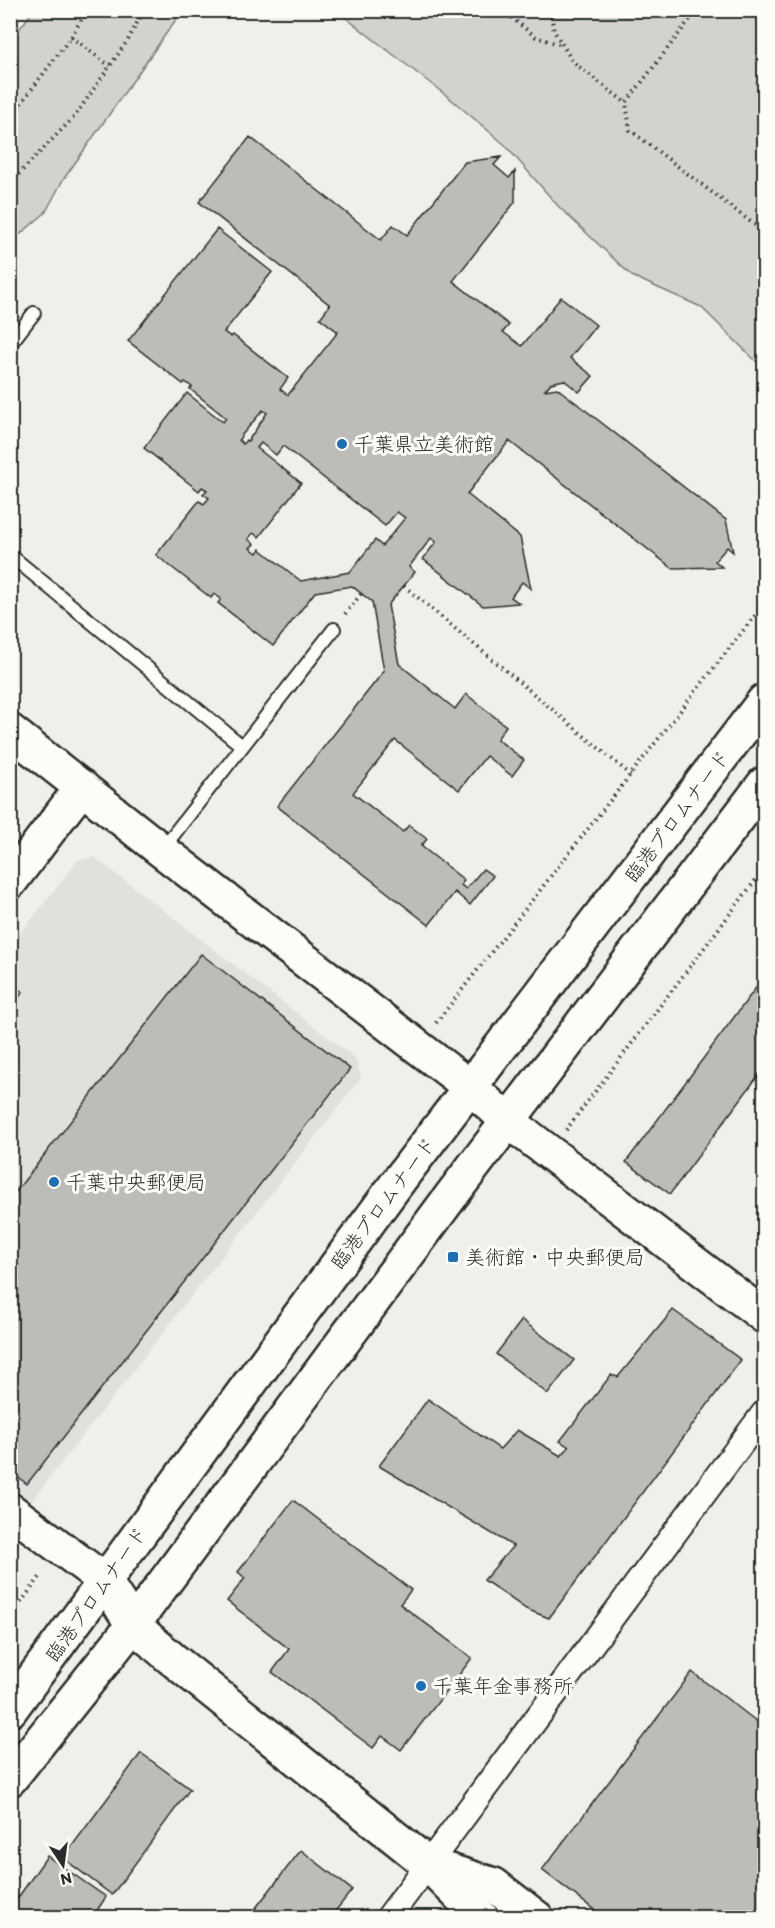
<svg xmlns="http://www.w3.org/2000/svg" width="775" height="1928" font-family="Itim,'Klee One',sans-serif">
	<style>
		.built { fill: #e1e0dc }
		.green { fill: #d3d2cf; stroke: #7f7e7d; stroke-width: 1.5 }
		.building { fill: #bdbcb8; stroke: #2b2b2b; stroke-width: 1.5; fill-rule: evenodd }
		.lines { fill: none; stroke-linecap: round; stroke-linejoin: round }
		.lane-casing { stroke: #2b2b2b; stroke-width: 16 }
		.street-casing { stroke: #2b2b2b; stroke-width: 28 }
		.secondary-casing { stroke: #2b2b2b; stroke-width: 38 }
		.path { stroke: #2b2b2b; stroke-width: 4; stroke-dasharray: 1.5 4.5; stroke-linecap: butt }
		.lane { stroke: #fdfcf7; stroke-width: 12 }
		.street { stroke: #fdfcf7; stroke-width: 24 }
		.secondary { stroke: #fdfcf7; stroke-width: 33 }
		.poi-dot { fill: #1f6fb2; stroke: #fdfcf7; stroke-width: 2 }
		.labels { text-anchor: middle; dominant-baseline: central; stroke-width: 6; stroke-linejoin: round; paint-order: stroke }
		.poi-label { font-size: 20px; fill: #2b2b2b; stroke: #fdfcf7; text-anchor: start }
		.street-label { font-size: 20px; fill: #2b2b2b; stroke: #fdfcf7 }
	</style>
	<rect width="100%" height="100%" fill="#f0efeb"/>
	<filter id="ink" filterUnits="userSpaceOnUse"><feTurbulence type="fractalNoise" baseFrequency=".0167" numOctaves="2"/><feDisplacementMap in="SourceGraphic" scale="12" xChannelSelector="R" yChannelSelector="G"/><feConvolveMatrix kernelMatrix="1 2 1 2 8 2 1 2 1" color-interpolation-filters="sRGB"/></filter>
	<g filter="url(#ink)">
		<polygon class="built" points="94,857 356,1059 361,1078 31,1502 12,1506 10,1505 10,947 78,860"/>
		<g class="green">
			<polygon points="33,11 182,11 63,180 45,213 11,242 11,40"/>
			<polygon points="337,11 764,11 764,369 701,307 632,276 559,207 504,144 452,100"/>
		</g>
		<g class="building">
			<path d="M250,137L381,240L393,225L407,235L465,162L501,157L494,165L509,178L515,171V202L453,281L509,325L503,332L522,346L561,297L596,325L570,358L593,376L579,392L564,380L551,383L545,390L557,388L726,520L733,552L727,547L715,561L722,567L672,568L509,441L467,494L520,537L531,589L522,582L511,597L519,603L483,606L423,559L436,542L431,538L409,567L415,572L388,605L399,664L455,709L466,694L506,726L497,739L524,760L512,776L486,756L459,790L395,740L353,793L403,832L409,825L427,839L421,846L464,880L461,885L466,889L483,869L493,876L470,905L455,892L429,925L277,806L384,671L372,602L352,586L315,592L273,646L218,603L221,599L214,594L211,598L156,555L199,501L204,504L209,498L203,494L207,490L202,487L199,491L144,448L187,393L223,422L226,418L190,389L192,387L185,382L183,384L128,341L217,229L272,272L224,332L231,337L233,335L288,378L280,389L288,395L338,332L320,318L330,305L199,202ZM263,410L267,413L248,441L246,440L243,444L239,440L241,436ZM261,443L276,455L283,446L385,526L397,512L405,518L382,546L375,540L350,572L301,581L260,549L257,553L250,548L254,544L248,539L253,533L259,537L301,483L257,448Z"/>
			<polygon points="201,954 350,1069 27,1484 10,1471 10,1199"/>
			<polygon points="764,977 764,1068 670,1194 626,1162"/>
			<polygon points="10,982 23,992 10,1008"/>
			<polygon points="673,1310 741,1360 549,1618 526,1609 484,1580 513,1546 379,1466 428,1399 500,1449 517,1430 561,1456 569,1447 560,1441 611,1375 618,1377"/>
			<polygon points="522,1320 574,1360 548,1394 496,1354"/>
			<polygon points="293,1500 411,1590 400,1604 472,1658 401,1750 382,1736 373,1748 272,1672 289,1649 227,1601 245,1578 238,1572"/>
			<polygon points="692,1672 764,1727 764,1918 605,1918 542,1870"/>
			<polygon points="141,1753 190,1789 112,1895 63,1858"/>
			<polygon points="301,1850 352,1890 330,1918 248,1918"/>
			<polygon points="47,1856 106,1897 92,1918 10,1918 10,1909"/>
		</g>
		<g class="lines">
			<g class="lane-casing">
				<g id="lane">
					<polyline points="10,344 34,313"/>
					<polyline points="10,555 242,746"/>
					<polyline points="163,848 334,629"/>
				</g>
			</g>
			<g class="street-casing">
				<polyline id="street" points="388,1918 764,1413"/>
			</g>
			<g class="secondary-casing">
				<g id="secondary">
					<polyline points="10,731 161,850 470,1087 508,1121 764,1316"/>
					<polyline points="10,882 82,787"/>
					<polyline points="10,1510 104,1580 133,1625 171,1658 428,1864 482,1918"/>
					<polyline points="10,1710 403,1175 764,701"/>
					<polyline points="10,1779 133,1625 451,1196 764,784"/>
					<polyline points="433,1866 494,1885 537,1918"/>
				</g>
			</g>
			<g class="path">
				<polyline points="502,10 536,37 562,45"/>
				<polyline points="550,10 554,31 573,62 626,103"/>
				<polyline points="697,10 626,103 630,130 764,232"/>
				<polyline points="71,37 110,66"/>
				<polyline points="10,118 71,37 87,10"/>
				<polyline points="10,183 75,116 128,40 144,10"/>
				<polyline points="404,586 631,775"/>
				<polyline points="345,614 361,594"/>
				<polyline points="436,1023 764,604"/>
				<polyline points="566,1130 764,869"/>
				<polyline points="10,1617 40,1577"/>
			</g>
			<use href="#lane" class="lane"/>
			<use href="#street" class="street"/>
			<use href="#secondary" class="secondary"/>
		</g>
	</g>
	<g class="poi-dot">
		<circle cx="342" cy="444" r="6"/>
		<circle cx="54" cy="1182" r="6"/>
		<rect x="447" y="1251" width="12" height="12" rx="3"/>
		<circle cx="421" cy="1686" r="6"/>
	</g>
	<g class="labels">
		<g class="poi-label">
			<text x="354" y="444">千葉県立美術館</text>
			<text x="66" y="1182">千葉中央郵便局</text>
			<text x="465" y="1257">美術館・中央郵便局</text>
			<text x="433" y="1686">千葉年金事務所</text>
		</g>
		<g class="street-label">
			<text transform="translate(677 816) rotate(-53)">臨港プロムナード</text>
			<text transform="translate(383 1203) rotate(-53)">臨港プロムナード</text>
			<text transform="translate(96 1594) rotate(-55)">臨港プロムナード</text>
		</g>
	</g>
	<rect width="775" height="1928" fill="none" stroke="#fdfcf7" stroke-width="36"/>
	<rect x="18" y="18" width="739" height="1892" fill="none" stroke="#2b2b2b" stroke-width="2" filter="url(#ink)"/>
	<g transform="translate(63 1865) rotate(167)" stroke="#fdfcf7" stroke-width="4.5" paint-order="stroke">
	<path d="M0-4.5L10 22L0 15L-10 22Z" fill="#2b2b2b"/>
	<text y="-9" font-size="16" font-weight="bold" text-anchor="middle" fill="#2b2b2b">N</text>
	</g>
</svg>
